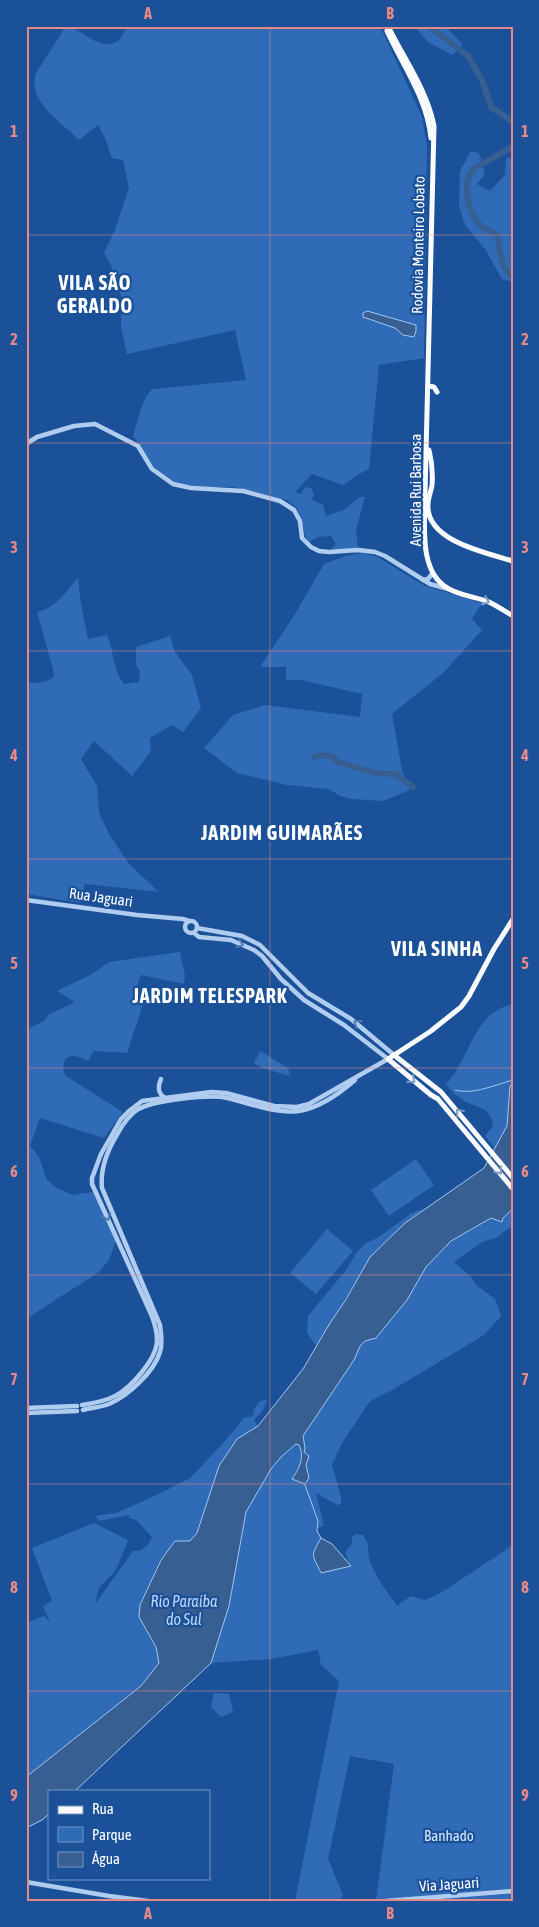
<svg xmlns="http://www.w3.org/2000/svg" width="539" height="1927" font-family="'Asap Condensed',sans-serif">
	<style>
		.green { fill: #2f6bb6 }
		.water { fill: #375f92; stroke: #a3c8f2 }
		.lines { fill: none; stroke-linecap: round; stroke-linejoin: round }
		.stream { stroke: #a3c8f2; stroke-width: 1 }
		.river { stroke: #375f92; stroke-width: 6 }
		.minor { stroke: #b0cdf0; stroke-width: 4.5 }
		.major { stroke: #f9fbff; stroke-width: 5 }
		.oneway { stroke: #7f9ec7 }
		.oneway2 { stroke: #4f7cb7 }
		.grid { fill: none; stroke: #e88989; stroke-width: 1; stroke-opacity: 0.55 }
		.labels { text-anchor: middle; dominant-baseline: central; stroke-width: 4.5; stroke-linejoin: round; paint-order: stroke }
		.street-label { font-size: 15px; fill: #fff; stroke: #1b5199 }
		.park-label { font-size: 15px; fill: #d7e7fb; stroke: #1b5199 }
		.water-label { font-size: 16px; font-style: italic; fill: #bcd7f7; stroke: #1b5199 }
		.district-label { font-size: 20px; font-weight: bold; letter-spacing: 1px; fill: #fff; stroke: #1b5199 }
		.neatline { fill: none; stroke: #e88989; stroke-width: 2 }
		.grid-label { font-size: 16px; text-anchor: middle; font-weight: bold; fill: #e88989 }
	</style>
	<rect width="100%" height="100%" fill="#1b5199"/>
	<g class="green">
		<path d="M66,26C82,29 102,54 119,40C122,37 125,30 127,26H380L422,117L427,147L424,358L379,365L369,469L359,474L343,485L312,474L295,492L301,494L305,487L311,488L314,494L312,500L323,505L326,516L344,510L360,497H365L356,530L358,549L329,552L336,544L331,536L318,537L309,542L305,536L302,520L296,507L287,500L233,487H186L165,478L155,468L133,436C137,424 143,395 153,389L246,380L235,330L127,354L121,327L122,301L118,283L110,263L104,253L114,232L129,188L123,160L112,158L105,138L98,125L79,140C61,122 26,100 36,73Z"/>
		<polygon points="414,26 445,26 463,45 452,55 428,42"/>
		<polygon points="471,151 479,153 485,174 477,184 490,191 505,175 506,158 513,157 513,282 502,279 485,249 465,225 459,206 460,171"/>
		<polygon points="361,553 376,556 425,586 482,603 472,619 482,630 443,673 392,714 402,770 410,790 383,801 352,799 340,796 329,789 287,785 237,773 204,748 233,715 265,705 360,717 362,694 301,680 286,680 286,667 260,667 295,614 324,564 345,556"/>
		<path d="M78,578L81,604L88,639L107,635C115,654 111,665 124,684L139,682L140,672L136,664V647L170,636L175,652L192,675L201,708L183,732L172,725L150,738L151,751L132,776L94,741L81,759L97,786L99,813L109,834L129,864L159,892L85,884L80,903L26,894V682C36,684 43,683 53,678L54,673L37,612C56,608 66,591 78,578Z"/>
		<path d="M180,952L185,976L184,984L141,975L135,992L146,996L127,1053L94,1051L88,1061C80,1057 73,1053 65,1059L63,1070L66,1076L123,1112L104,1138L40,1118L30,1146L39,1157L47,1180L55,1187L72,1195L94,1192L116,1240L109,1260L99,1272L26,1319V1030L44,1021L48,1015L75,1002L57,991L92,974L109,962Z"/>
		<path d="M513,1004V1083L510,1086L507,1126L495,1149L485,1136L493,1126L492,1120L486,1110L466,1102L453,1093L446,1084C471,1058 472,1013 513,1004Z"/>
		<polygon points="260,1051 288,1068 290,1076 262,1068 254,1063"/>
		<polygon points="416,1159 434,1185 389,1216 371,1190"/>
		<polygon points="424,1208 387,1240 370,1257 317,1347 307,1333 308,1316 346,1270 357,1252 366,1243 379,1237 412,1213"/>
		<path d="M513,1209V1225L496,1238L482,1242L454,1262L471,1277L476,1285L495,1299L501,1316L484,1335L392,1390L370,1401L342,1443L332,1465L341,1497V1504L337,1505L316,1493L324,1526L317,1528V1531L321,1538L313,1555L321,1573L350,1566L345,1552L352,1544V1537L356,1534L363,1535C371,1547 367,1546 369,1558C374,1576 387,1591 397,1606L411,1596L425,1600L439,1594L513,1545V1901H376L394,1764L350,1756L328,1859L343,1895L341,1899L328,1901H295L339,1681L321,1665L318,1650L271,1659L211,1663L229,1606L246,1512L271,1469L281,1457L297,1444L299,1445C305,1457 299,1469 292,1479L305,1484L309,1478L306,1465L309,1456L304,1452L305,1448L303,1436L354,1360L360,1346L365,1341L376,1338L407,1300L426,1267L451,1241L491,1218L503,1219Z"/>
		<polygon points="327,1229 353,1251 316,1294 290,1273"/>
		<polygon points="267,1400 263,1410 254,1420 258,1426 237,1439 219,1466 197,1533 190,1541 175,1542 160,1560 140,1605 143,1626 156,1647 160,1663 141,1686 26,1777 26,1623 44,1616 50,1622 43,1606 52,1601 32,1548 94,1523 128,1540 116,1570 99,1588 95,1604 133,1551 140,1551 148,1545 152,1537 136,1520 129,1518 129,1515 99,1521 95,1516 116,1513 159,1494 190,1478 224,1442 244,1418 253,1416 254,1409 260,1401"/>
		<polygon points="214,1693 229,1694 233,1712 221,1717 211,1707"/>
	</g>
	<g class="water">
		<polygon points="367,311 416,325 416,331 414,337 403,335 395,328 363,317 363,313"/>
		<path d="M513,1083V1209L503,1218L502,1222L491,1218L451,1241L426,1267L407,1300L376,1338L365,1341L360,1346L354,1360L303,1436L305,1448L304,1452L309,1456L306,1465L309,1478L305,1484L292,1479C299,1469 305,1457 299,1445L296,1444L281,1457L271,1469L246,1512L229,1606L211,1663L75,1791H49V1814L42,1820L26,1828V1777L141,1686L159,1663L156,1647L139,1617L140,1605L161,1560L175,1541H190L197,1533L219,1466L237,1439L258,1426L303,1369L330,1323L345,1301L370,1257L405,1223L484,1168L507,1126L510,1086Z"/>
		<path d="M321,1538L332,1544L351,1566L321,1573C312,1553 310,1558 321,1538Z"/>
	</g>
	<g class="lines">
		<g class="stream">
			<path d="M455,1090C474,1095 494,1085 513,1080"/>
			<polyline points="305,1485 318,1521 317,1531 321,1538"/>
		</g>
		<g class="river">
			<polyline points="429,26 468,56 482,80 491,107 513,122"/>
			<path d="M513,147L473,169C462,185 467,211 480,225C485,229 492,231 497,235C501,251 498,266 513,277"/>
			<polyline points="314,757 322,755 331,756 338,762 375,773 396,774 413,787"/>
		</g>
		<g class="minor">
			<polyline points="26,444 37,437 74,426 95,424 138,446 152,469 173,484 191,488 243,491 280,501 294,510 300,521 302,538 311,547 319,551 329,552 358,550 375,552 385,556 430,584 448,589"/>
			<polyline points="423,580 428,579 432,574"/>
			<polyline points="26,900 137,915 183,919 189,921"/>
			<circle cx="191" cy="927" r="6"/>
			<polyline points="197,928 242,936 260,945 308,993 351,1019 394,1055"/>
			<path d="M161,1079C158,1086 157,1093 165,1098"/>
			<path d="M82,1405C110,1401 124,1395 142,1372C159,1351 161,1339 151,1314L92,1184V1178L101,1154L121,1119L129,1111L142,1101L211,1092L226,1093L274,1106L297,1107L309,1104L388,1059L344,1025L304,1000L281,979L262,956L254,950L231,940L199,937L194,933"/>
			<polyline points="26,1408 77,1406"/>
			<path d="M83,1410C91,1408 101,1407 109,1404C128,1396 154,1372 160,1352C163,1344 161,1334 160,1325L102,1188C100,1169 108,1149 118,1133C123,1124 128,1116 137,1110C152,1100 210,1094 227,1098C250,1103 275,1114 299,1111C318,1108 340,1093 355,1080"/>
			<polyline points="26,1413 77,1411"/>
			<polyline points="26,1882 109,1896 148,1901"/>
			<polyline points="386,1901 513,1891"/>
		</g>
		<g class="major">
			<path d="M388,26C404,59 427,90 434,126L425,494C425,524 418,573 449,589C462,596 477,597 489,602C497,606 505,611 513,616"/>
			<path d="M387,31C403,66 427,98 431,138"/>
			<polyline points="428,386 434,387 437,392"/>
			<path d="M429,450C432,462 433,473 432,485C431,492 428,498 428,504C425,541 487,553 513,561"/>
			<polyline points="513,919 494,949 469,996 461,1007 431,1031 388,1059 431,1095 438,1099 513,1189"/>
			<polyline points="394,1055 441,1092 513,1178"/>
		</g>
	</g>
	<defs><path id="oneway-chevron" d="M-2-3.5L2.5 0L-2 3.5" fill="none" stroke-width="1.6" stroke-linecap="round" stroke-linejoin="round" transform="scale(1.25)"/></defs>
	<g class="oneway">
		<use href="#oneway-chevron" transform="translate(486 601) rotate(21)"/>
		<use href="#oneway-chevron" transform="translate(412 1080) rotate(40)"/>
		<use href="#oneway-chevron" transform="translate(459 1112) rotate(-130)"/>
		<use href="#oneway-chevron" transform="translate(499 1171) rotate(51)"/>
	</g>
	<g class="oneway2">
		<use href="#oneway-chevron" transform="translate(240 944) rotate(22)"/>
		<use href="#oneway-chevron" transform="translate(357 1023) rotate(-144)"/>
		<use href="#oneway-chevron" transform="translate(107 1217) rotate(67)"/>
	</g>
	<path class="grid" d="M270,26V1901M26,235H513M26,443H513M26,651H513M26,859H513M26,1068H513M26,1275H513M26,1484H513M26,1691H513"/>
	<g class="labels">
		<g class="street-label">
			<text transform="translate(418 245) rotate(-89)">Rodovia Monteiro Lobato</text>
			<text transform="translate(415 490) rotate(-90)">Avenida Rui Barbosa</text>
			<text transform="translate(101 897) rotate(8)">Rua Jaguari</text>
			<text transform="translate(449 1884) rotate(-4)">Via Jaguari</text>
		</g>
		<g class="park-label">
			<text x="449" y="1835">Banhado</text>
		</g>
		<g class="water-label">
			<text x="184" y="1601">Rio Paraíba<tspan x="184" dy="18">do Sul</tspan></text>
		</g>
		<g class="district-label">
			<text x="95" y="282">VILA SÃO<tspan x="95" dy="23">GERALDO</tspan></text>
			<text x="282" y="832">JARDIM GUIMARÃES</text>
			<text x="437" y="948">VILA SINHA</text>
			<text x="210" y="995">JARDIM TELESPARK</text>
		</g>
	</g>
	<rect width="539" height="1927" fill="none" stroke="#1b5199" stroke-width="55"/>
	<rect x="48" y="1790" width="162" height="90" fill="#1b5199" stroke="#7697c2"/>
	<rect x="58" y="1806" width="25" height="8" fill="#f9fbff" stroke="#7697c2"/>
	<text x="92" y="1814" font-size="15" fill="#ffffff">Rua</text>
	<rect x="58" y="1827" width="25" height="15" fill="#2f6bb6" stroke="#7697c2"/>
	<text x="92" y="1840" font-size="15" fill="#ffffff">Parque</text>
	<rect x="58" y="1852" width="25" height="15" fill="#375f92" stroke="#7697c2"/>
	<text x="92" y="1864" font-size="15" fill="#ffffff">Água</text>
	<rect x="28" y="28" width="484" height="1872" class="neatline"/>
	<g class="grid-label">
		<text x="148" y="19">A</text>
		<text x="390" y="19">B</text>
		<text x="14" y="137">1</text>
		<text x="525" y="137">1</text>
		<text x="14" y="345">2</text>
		<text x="525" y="345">2</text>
		<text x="14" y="553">3</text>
		<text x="525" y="553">3</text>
		<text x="14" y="761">4</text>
		<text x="525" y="761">4</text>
		<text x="14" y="969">5</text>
		<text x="525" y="969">5</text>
		<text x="14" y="1177">6</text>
		<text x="525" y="1177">6</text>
		<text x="14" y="1385">7</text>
		<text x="525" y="1385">7</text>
		<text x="14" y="1593">8</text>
		<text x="525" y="1593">8</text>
		<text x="14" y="1801">9</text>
		<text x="525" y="1801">9</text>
		<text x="148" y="1919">A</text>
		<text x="390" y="1919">B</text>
	</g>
</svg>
